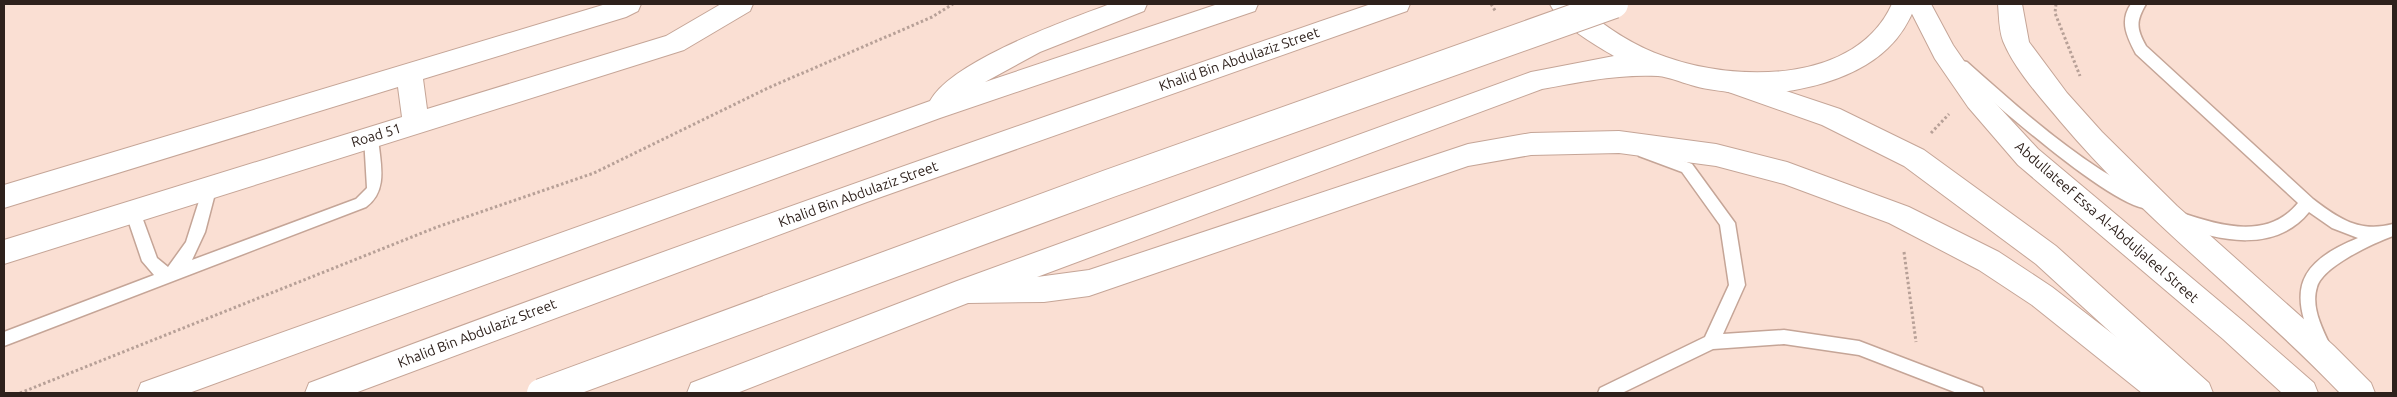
<svg xmlns="http://www.w3.org/2000/svg" width="2397" height="397" font-family="Ubuntu,sans-serif">
	<style>
		.lines { fill: none; stroke-linecap: round; stroke-linejoin: round }
		.service-casing { stroke: #c5a597; stroke-width: 3 }
		.tertiary-casing { stroke: #c5a597; stroke-width: 2 }
		.secondary-casing { stroke: #c5a597; stroke-width: 2 }
		.primary-casing { stroke: #c5a597; stroke-width: 2 }
		.path { stroke: #b7a097; stroke-width: 3; stroke-dasharray: 2.5 2.5; stroke-linecap: butt }
		.service { fill: #fff; fill-rule: evenodd }
		.tertiary { fill: #fff; fill-rule: evenodd }
		.secondary { fill: #fff; fill-rule: evenodd }
		.primary { fill: #fff; fill-rule: evenodd }
		.primary-bridge-casing { stroke: #c5a597; stroke-width: 30; stroke-linecap: butt }
		.primary-bridge { stroke: #fff; stroke-width: 28 }
		.labels { text-anchor: middle; dominant-baseline: central; stroke-width: 5; stroke-linejoin: round; paint-order: stroke }
		.street-label { font-size: 14px; fill: #2e211c; stroke: #fff }
	</style>
	<rect width="100%" height="100%" fill="#fadfd3"/>
	<g class="lines">
		<g class="service-casing">
			<g id="service">
				<path d="M2131,4H2146C2136,21 2136,28 2146,46L2313,199C2339,219 2360,233 2393,224V236C2374,243 2323,266 2317,287C2311,306 2321,326 2329,343L2327,348L2321,350L2315,348C2288,290 2297,263 2358,238L2332,228L2309,212C2276,253 2218,242 2177,224L2174,219L2177,214L2182,213C2221,226 2268,240 2298,203L2136,54C2127,37 2119,21 2131,4Z"/>
				<path d="M1962,61L1967,62C2010,100 2053,139 2101,170C2112,178 2151,194 2156,204L2153,208C2123,219 1984,94 1957,70L1955,66L1957,62Z"/>
				<path d="M371,131L376,133L378,137C380,163 389,190 366,207L4,346V332L154,275L142,261L125,211L128,206L133,205L138,206L157,258L168,267L186,242L205,182L210,180L215,182L217,186L205,232L192,260L356,199L367,188L364,137L366,133Z"/>
				<polygon points="1644,146 1692,164 1735,223 1745,285 1723,334 1784,330 1859,341 1982,388 1984,393 1957,393 1859,355 1784,344 1713,349 1622,393 1598,393 1600,388 1705,337 1729,285 1720,225 1682,172 1639,156 1637,152 1639,148"/>
			</g>
		</g>
		<g class="tertiary-casing">
			<polygon id="tertiary" points="606,4 641,4 638,11 626,17 423,79 427,109 666,36 721,4 753,4 750,11 684,50 4,264 4,240 402,117 398,87 4,208 4,185"/>
		</g>
		<g class="secondary-casing">
			<g id="secondary">
				<polygon points="1907,4 1931,4 1953,45 1986,93 2038,149 2243,321 2314,383 2318,393 2282,393 2223,339 2018,165 1968,107 1935,59"/>
				<polygon points="1729,72 1840,109 1924,150 2056,246 2209,383 2213,393 2177,393 2036,264 1904,166 1822,125 1720,89 1716,82 1720,75"/>
			</g>
		</g>
		<g class="primary-casing">
			<g id="primary">
				<path d="M1110,4H1147L1144,11L1040,52L985,82L1218,4H1258L1255,11L940,118L189,393H137L141,383L152,379L930,101C951,61 1067,20 1110,4Z"/>
				<path d="M1371,4H1410L1407,11L867,202L355,393H305L309,383C660,250 1015,126 1371,4Z"/>
				<path d="M1550,4H1578C1604,26 1633,46 1666,57C1736,82 1856,84 1892,4H1916C1910,20 1901,36 1888,48C1851,84 1778,99 1728,92C1716,90 1703,89 1691,85C1680,82 1669,77 1658,76C1618,74 1581,82 1542,89L1037,277L1089,270L1468,144L1531,133L1619,131L1716,144L1787,162L1909,207L1999,252L2052,287L2176,383L2180,393H2142L2032,305L1979,270L1889,223L1784,184L1716,166L1619,153L1531,155L1468,166L1089,296L1044,302L968,303L737,393H687L691,383L957,281L1531,72L1614,56C1595,45 1559,24 1550,4Z"/>
				<path d="M1998,4H2022L2029,42L2067,93L2102,132L2177,206L2334,346L2371,383L2375,393H2340C2250,299 2144,221 2060,121C2040,97 2015,70 2003,41C1999,30 1999,16 1998,4Z"/>
			</g>
		</g>
		<g class="path">
			<polyline points="1491,4 1496,12"/>
			<polyline points="2056,4 2055,13 2080,76"/>
			<polyline points="1931,133 1949,114"/>
			<polyline points="1904,252 1916,342"/>
			<polyline points="20,393 437,227 594,173 768,88 932,17 953,4"/>
		</g>
		<use href="#service" class="service"/>
		<use href="#tertiary" class="tertiary"/>
		<use href="#secondary" class="secondary"/>
		<use href="#primary" class="primary"/>
		<g class="primary-bridge-casing">
			<polyline id="primary-bridge" points="541,393 1108,184 1614,4"/>
		</g>
		<use href="#primary-bridge" class="primary-bridge"/>
	</g>
	<g class="labels">
		<g class="street-label">
			<text transform="translate(1239 59) rotate(-19)">Khalid Bin Abdulaziz Street</text>
			<text transform="translate(376 135) rotate(-17)">Road 51</text>
			<text transform="translate(858 194) rotate(-20)">Khalid Bin Abdulaziz Street</text>
			<text transform="translate(2107 222) rotate(41)">Abdullateef Essa Al-Abduljaleel Street</text>
			<text transform="translate(477 333) rotate(-21)">Khalid Bin Abdulaziz Street</text>
		</g>
	</g>
	<rect width="2397" height="397" fill="none" stroke="#2e211c" stroke-width="10"/>
</svg>
